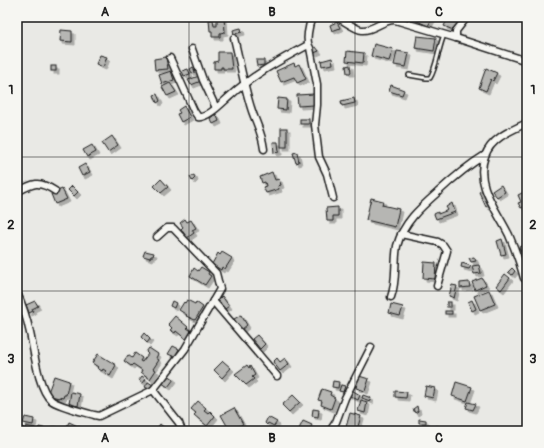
<svg xmlns="http://www.w3.org/2000/svg" width="544" height="448" font-family="Pangolin,sans-serif">
	<style>
		.building { fill: #b6b6b3; stroke: #1c1c1c; filter: url(#shadow) }
		.lines { fill: none; stroke-linecap: round; stroke-linejoin: round }
		.lane-casing { stroke: #1c1c1c; stroke-width: 6 }
		.street-casing { stroke: #1c1c1c; stroke-width: 9 }
		.lane { stroke: #f6f6f2; stroke-width: 3 }
		.street { stroke: #f6f6f2; stroke-width: 6 }
		.grid { fill: none; stroke: #1c1c1c; stroke-width: 1; stroke-opacity: 0.55 }
		.neatline { fill: none; stroke: #1c1c1c; stroke-width: 1.5 }
		.grid-label { font-size: 13px; text-anchor: middle; font-weight: bold; fill: #1c1c1c }
	</style>
	<defs>
		<filter id="shadow"><feDropShadow dx="3" dy="3" stdDeviation="0" flood-color="#0004"/></filter>
	</defs>
	<rect width="100%" height="100%" fill="#e9e9e5"/>
	<filter id="ink" filterUnits="userSpaceOnUse"><feTurbulence type="fractalNoise" baseFrequency=".025" numOctaves="2"/><feDisplacementMap in="SourceGraphic" scale="8" xChannelSelector="R" yChannelSelector="G"/><feConvolveMatrix kernelMatrix="1 2 1 2 8 2 1 2 1" color-interpolation-filters="sRGB"/></filter>
	<g filter="url(#ink)">
		<g class="building">
			<polygon points="217,17 224,17 225,32 220,33 220,37 212,37 212,31 210,31 209,20 213,19 214,26 217,26"/>
			<polygon points="414,17 433,17 428,26 413,19"/>
			<polygon points="446,17 460,17 456,26 455,26 453,30 444,26 446,22 444,21"/>
			<polygon points="337,22 340,28 332,31 330,25"/>
			<polygon points="241,28 242,32 234,34 233,30"/>
			<polygon points="61,30 72,31 72,42 60,41"/>
			<polygon points="417,36 436,38 434,51 415,48"/>
			<polygon points="374,44 393,49 389,61 371,56"/>
			<polygon points="316,47 319,51 314,53 312,50"/>
			<polygon points="347,51 364,53 363,63 346,61"/>
			<polygon points="397,51 409,53 406,67 394,65"/>
			<polygon points="218,52 230,52 232,69 223,69 223,67 221,67 221,69 214,69 214,62 218,61"/>
			<polygon points="100,55 107,57 103,67 96,64"/>
			<polygon points="166,57 168,69 155,70 154,59"/>
			<polygon points="332,58 333,64 322,66 321,61"/>
			<polygon points="256,60 264,60 264,65 257,66"/>
			<polygon points="294,63 295,66 299,64 306,79 297,83 294,77 281,82 276,71"/>
			<polygon points="350,65 351,73 347,73 346,66"/>
			<rect x="51" y="66" width="5" height="5"/>
			<polygon points="193,67 195,72 192,73 190,69"/>
			<polygon points="486,68 497,73 493,81 491,79 486,91 479,88"/>
			<polygon points="188,69 190,74 184,76 182,71"/>
			<polygon points="171,71 174,80 162,84 159,75"/>
			<polygon points="199,76 201,81 191,85 188,80"/>
			<polygon points="170,83 176,92 167,96 162,87"/>
			<polygon points="391,85 404,90 402,95 389,91"/>
			<polygon points="157,94 160,101 157,103 154,95"/>
			<polygon points="314,94 314,105 298,106 297,95"/>
			<polygon points="278,98 287,99 286,110 277,109"/>
			<polygon points="354,98 355,103 342,106 341,101"/>
			<polygon points="184,106 190,117 181,122 177,114 180,113 178,110"/>
			<polygon points="216,114 219,121 213,124 210,118"/>
			<rect x="300" y="119" width="9" height="5"/>
			<rect x="281" y="128" width="6" height="19"/>
			<polygon points="112,136 118,145 108,152 102,143"/>
			<polygon points="273,142 278,142 279,152 274,153"/>
			<polygon points="92,145 96,152 87,157 83,150"/>
			<polygon points="297,152 299,162 296,163 293,153"/>
			<polygon points="85,164 90,172 82,176 78,168"/>
			<polygon points="272,172 275,180 279,179 281,185 278,186 279,189 266,193 263,187 266,186 265,182 262,183 260,177"/>
			<polygon points="194,175 195,178 192,181 190,177"/>
			<polygon points="161,179 168,187 161,193 154,186"/>
			<polygon points="501,185 505,192 497,197 492,191"/>
			<polygon points="72,186 78,192 74,196 68,190"/>
			<polygon points="62,189 67,199 55,204 51,194"/>
			<polygon points="483,190 490,205 486,207 479,192"/>
			<polygon points="524,192 527,197 527,205 521,208 518,203 521,202 518,195"/>
			<polygon points="371,198 383,201 382,205 399,209 395,227 366,220"/>
			<polygon points="452,203 455,212 436,219 434,214 438,212 438,214 448,210 446,207"/>
			<polygon points="338,207 338,216 333,216 333,221 327,221 326,208"/>
			<polygon points="185,219 187,222 191,220 196,228 192,230 194,233 187,238 181,229 183,227 180,223"/>
			<polygon points="502,239 506,254 501,255 497,241"/>
			<polygon points="526,244 527,250 521,252 519,247"/>
			<polygon points="145,251 154,253 153,256 151,256 150,258 143,256"/>
			<polygon points="222,252 232,258 225,269 222,267 221,270 212,264 218,253 220,255"/>
			<polygon points="474,257 476,261 471,262 469,258"/>
			<polygon points="424,262 436,263 435,279 423,278"/>
			<polygon points="462,263 471,266 469,269 461,267"/>
			<polygon points="479,265 481,273 474,274 472,266"/>
			<polygon points="201,267 209,272 208,274 211,276 205,285 190,276 194,268 198,271"/>
			<polygon points="512,268 515,271 512,275 508,272"/>
			<polygon points="505,274 510,278 501,290 496,286"/>
			<polygon points="482,278 486,285 475,290 472,282"/>
			<polygon points="469,282 470,287 460,288 460,283"/>
			<polygon points="452,285 457,286 454,298 449,296"/>
			<polygon points="489,290 495,304 480,310 474,296"/>
			<polygon points="222,296 229,306 225,309 218,300"/>
			<polygon points="187,300 195,304 196,302 203,307 195,320 186,316 187,315 179,310 184,302 185,303"/>
			<polygon points="472,300 476,309 472,311 468,302"/>
			<polygon points="35,301 38,306 32,309 33,311 29,313 26,305"/>
			<polygon points="172,301 176,303 174,308 170,306"/>
			<rect x="447" y="302" width="4" height="5"/>
			<polygon points="391,304 403,307 400,316 389,313"/>
			<rect x="445" y="311" width="7" height="3"/>
			<polygon points="241,315 247,325 241,330 234,319"/>
			<polygon points="175,316 188,327 187,328 193,332 187,340 176,331 175,333 170,330 172,328 168,324 169,323"/>
			<polygon points="144,333 150,339 147,343 141,337"/>
			<polygon points="257,335 265,344 260,349 252,339"/>
			<polygon points="173,346 179,349 175,357 168,354"/>
			<polygon points="149,348 158,354 156,358 159,360 153,369 156,370 150,379 141,372 142,370 133,364 131,366 124,361 128,355 132,358 135,353 142,358 140,361 142,362 148,354 146,352"/>
			<polygon points="98,354 116,365 110,376 105,373 106,371 103,369 102,371 97,368 98,367 92,363"/>
			<polygon points="277,358 280,362 285,358 289,364 280,371 273,362"/>
			<polygon points="223,361 231,368 222,378 214,370"/>
			<polygon points="247,365 249,368 250,366 255,375 252,377 254,379 246,385 235,374"/>
			<polygon points="168,375 174,379 168,387 162,383"/>
			<polygon points="54,376 69,381 66,395 64,395 63,398 59,397 59,398 47,395"/>
			<polygon points="142,376 146,379 143,383 139,380"/>
			<polygon points="359,376 369,379 365,391 356,388"/>
			<polygon points="333,381 339,382 338,388 332,387"/>
			<polygon points="148,382 153,385 150,390 145,387"/>
			<polygon points="456,382 472,387 467,401 452,396"/>
			<polygon points="341,385 345,386 343,392 339,391"/>
			<polygon points="426,386 435,388 433,398 424,396"/>
			<polygon points="322,389 331,392 330,395 335,398 331,409 321,405 322,401 318,400"/>
			<polygon points="350,389 360,395 358,400 348,395"/>
			<polygon points="395,391 407,392 406,398 395,397"/>
			<polygon points="71,392 80,394 78,406 69,404"/>
			<polygon points="293,395 300,402 289,412 282,405"/>
			<polygon points="363,395 371,398 370,401 362,398"/>
			<polygon points="361,400 367,402 365,413 358,411"/>
			<polygon points="198,401 206,408 204,410 208,413 210,411 215,416 207,426 194,415 196,413 191,409"/>
			<polygon points="468,402 476,404 473,410 466,408"/>
			<polygon points="417,406 418,411 415,413 413,409"/>
			<polygon points="234,408 243,424 230,431 221,415"/>
			<polygon points="313,409 319,410 318,417 312,416"/>
			<polygon points="350,413 361,416 357,430 346,427"/>
			<polygon points="25,417 34,419 33,425 23,423"/>
			<polygon points="268,417 277,422 274,426 268,423 267,425 265,423"/>
			<polygon points="419,419 426,420 426,423 419,423"/>
			<polygon points="303,421 312,425 309,431 303,431 299,429"/>
			<polygon points="69,422 82,428 81,431 72,431 66,428"/>
			<polygon points="160,424 167,430 166,431 161,431 157,428"/>
			<polygon points="19,426 24,428 23,431 17,430"/>
			<polygon points="26,426 35,428 35,431 25,431"/>
			<polygon points="438,426 438,431 443,430 444,431 430,431 429,428"/>
			<polygon points="39,427 51,430 51,431 36,431 36,430 38,430"/>
			<polygon points="52,427 57,427 56,431 52,431"/>
		</g>
		<g class="lines">
			<g class="lane-casing">
				<path id="lane" d="M409,75L426,78H430C436,69 439,46 444,35"/>
			</g>
			<g class="street-casing">
				<g id="street">
					<path d="M312,17C309,25 305,41 310,48L317,84V105L315,125L319,157L327,174L333,198"/>
					<path d="M337,17C343,20 356,30 362,30C374,31 383,19 395,20L456,38L527,61"/>
					<path d="M234,38C240,62 244,87 252,111C257,125 262,133 264,149"/>
					<polyline points="456,38 456,31 467,17"/>
					<polyline points="192,49 203,80 216,108"/>
					<path d="M170,58L194,111L198,117C207,119 223,102 230,96C253,75 280,60 308,45"/>
					<path d="M17,192C33,183 39,180 55,191"/>
					<polyline points="401,234 438,242 443,245 447,251 437,286"/>
					<polyline points="157,237 167,228 173,228 216,273 220,289 185,349 153,390 179,423 182,431"/>
					<path d="M524,278C520,263 515,249 509,235C497,210 474,184 485,156C491,138 512,130 527,123"/>
					<path d="M17,293C23,306 27,319 30,333C34,350 38,389 51,400C58,406 84,412 94,415L99,416L153,390"/>
					<path d="M391,297C397,281 394,263 397,246C403,223 420,208 437,193C452,179 467,166 485,155"/>
					<polyline points="213,301 277,376"/>
					<polyline points="330,431 336,422 345,398 371,347"/>
				</g>
			</g>
			<use href="#lane" class="lane"/>
			<use href="#street" class="street"/>
		</g>
	</g>
	<path class="grid" d="M189,17V431M355,17V431M17,157H527M17,291H527"/>
	<rect width="544" height="448" fill="none" stroke="#f6f6f2" stroke-width="44"/>
	<rect x="22" y="22" width="500" height="404" class="neatline"/>
	<g class="grid-label">
		<text x="105" y="16">A</text>
		<text x="272" y="16">B</text>
		<text x="439" y="16">C</text>
		<text x="11" y="94">1</text>
		<text x="533" y="94">1</text>
		<text x="11" y="229">2</text>
		<text x="533" y="229">2</text>
		<text x="11" y="363">3</text>
		<text x="533" y="363">3</text>
		<text x="105" y="442">A</text>
		<text x="272" y="442">B</text>
		<text x="439" y="442">C</text>
	</g>
</svg>
